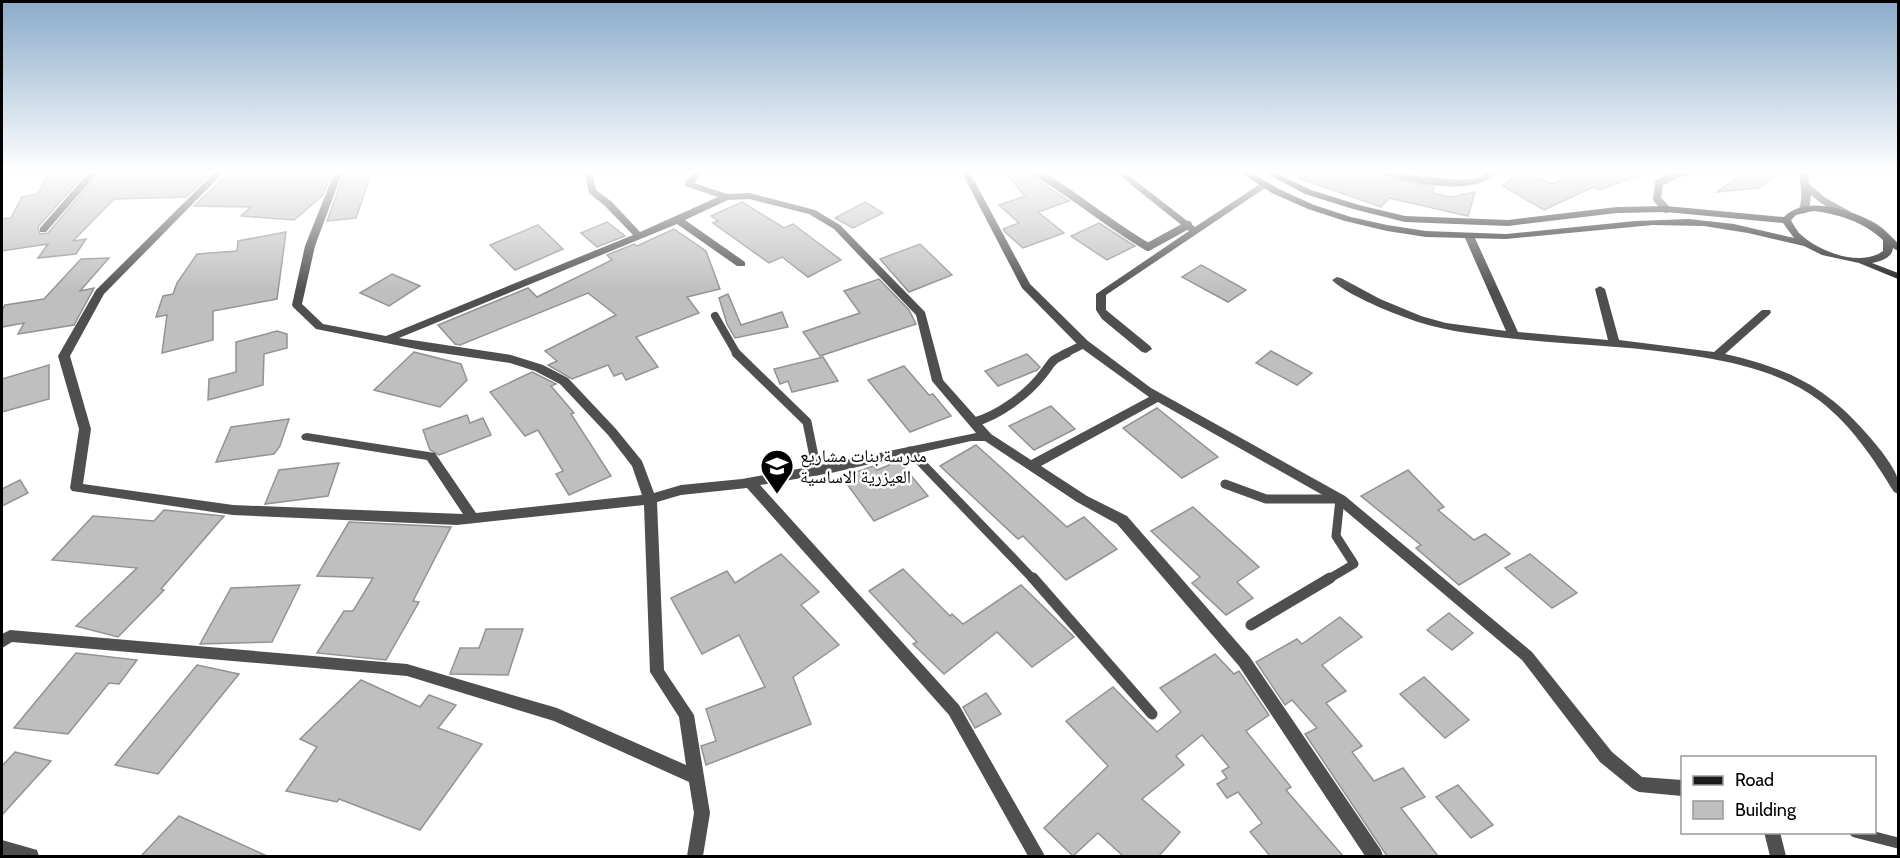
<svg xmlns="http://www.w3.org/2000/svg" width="1900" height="858" font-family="Cabin,'Noto Naskh Arabic',sans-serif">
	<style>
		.building { fill: #bfbfbf; stroke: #939393; stroke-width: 1.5 }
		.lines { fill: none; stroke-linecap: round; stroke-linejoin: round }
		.service-far2 { stroke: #4f4f4f; stroke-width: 8 }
		.service-far1 { stroke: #4f4f4f; stroke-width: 9 }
		.service { stroke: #4f4f4f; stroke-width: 11 }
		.minor { fill: #4f4f4f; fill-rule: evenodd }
		.secondary { fill: #1c1c1c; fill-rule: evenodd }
		.labels { text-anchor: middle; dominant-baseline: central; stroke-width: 5; stroke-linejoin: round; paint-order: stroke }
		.poi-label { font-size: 18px; fill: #000; stroke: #fff; text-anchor: start }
	</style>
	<rect width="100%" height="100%" fill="#fff"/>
	<g class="building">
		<polygon points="49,171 87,171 38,227 40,234 48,233 101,171 151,171 146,178 208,176 186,197 114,199 73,241 86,239 76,254 38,258 48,244 2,251 2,219 11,218 22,197 38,194"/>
		<polygon points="231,171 283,171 306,174 310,171 322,171 332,173 323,195 294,220 241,216 251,207 194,206"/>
		<polygon points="348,171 372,171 356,218 327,221 344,175"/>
		<polygon points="1004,171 1028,171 1031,176 1069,201 1038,212 1064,233 1023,248 1005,232 1003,229 1019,223 999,205 1025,196"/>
		<polygon points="1317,171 1354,171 1380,180 1380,177 1434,187 1432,193 1451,197 1475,192 1468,216 1389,198 1381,207 1298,178"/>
		<polygon points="1519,171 1553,184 1581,171 1647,172 1600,190 1593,187 1544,210 1503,186"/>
		<polygon points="1745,171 1772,178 1759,188 1717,192"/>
		<polygon points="742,202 784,228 793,224 841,260 808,277 782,257 769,263 713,223 718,221 711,216"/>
		<polygon points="865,202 883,213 853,228 835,218"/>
		<polygon points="607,222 625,236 597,247 581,233"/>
		<polygon points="1099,223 1130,243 1135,246 1107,260 1071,236"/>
		<polygon points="538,225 563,249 515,270 490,245"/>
		<polygon points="674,229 706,251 720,289 687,297 699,313 636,337 658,367 626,380 622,373 614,376 608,365 572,379 548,365 557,361 545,351 616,315 588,293 460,345 455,344 438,325 528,288 537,297 612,260 607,255 634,244 637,246"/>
		<polygon points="286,232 277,299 213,311 213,340 162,353 167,315 156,317 163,296 173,294 177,283 197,254 237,251 238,241"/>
		<polygon points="920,244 952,275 909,292 880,259"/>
		<polygon points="109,258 80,291 94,288 74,325 18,334 24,323 2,327 2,310 5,305 44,299 81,259"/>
		<polygon points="1201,265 1246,290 1228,302 1182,277"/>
		<polygon points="392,274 420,286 389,306 360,293"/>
		<polygon points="879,279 909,310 916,324 820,356 803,332 860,313 844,291"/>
		<polygon points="728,294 741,325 782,312 788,327 735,338 727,324 719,298"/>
		<polygon points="277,331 287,334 287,348 264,354 263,385 208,400 209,379 236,372 236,342"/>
		<polygon points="1271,351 1312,373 1297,385 1256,363"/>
		<polygon points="414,352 461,364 467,380 440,407 374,390"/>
		<polygon points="1027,354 1040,367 1037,370 998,386 985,371"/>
		<polygon points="823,357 838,381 792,392 788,381 780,384 774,369"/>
		<polygon points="49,365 49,399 2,412 2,379"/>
		<polygon points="904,366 929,395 933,394 951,416 910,432 868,380"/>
		<polygon points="532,372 556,384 551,386 574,413 571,414 611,476 569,495 556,474 563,471 538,430 525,436 490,392"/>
		<polygon points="1051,406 1075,429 1034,450 1009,426"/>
		<polygon points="1157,408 1218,457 1182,478 1123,428"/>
		<polygon points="467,415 470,423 483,418 491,435 439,455 430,450 423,430"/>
		<polygon points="289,419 280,446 274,454 216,462 231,427"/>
		<polygon points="976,445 1067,527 1084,517 1117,549 1066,580 1023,536 1018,539 940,466"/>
		<polygon points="899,461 928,496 874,521 842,477 873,466 877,470"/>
		<polygon points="339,463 328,496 265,504 279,470"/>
		<polygon points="1408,470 1444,507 1438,510 1474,540 1485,534 1510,554 1459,585 1416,548 1421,545 1361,496"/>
		<polygon points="20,480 28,493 2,506 2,489"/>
		<polygon points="1193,507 1259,567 1237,582 1253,598 1226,615 1192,583 1200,577 1151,531"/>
		<polygon points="164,510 224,516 161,589 164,590 118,637 76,626 137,568 52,560 93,516 154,521"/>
		<polygon points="349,522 451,527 413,601 419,602 386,660 317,653 344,611 353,611 373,578 317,576"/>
		<polygon points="781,554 819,592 801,605 839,645 793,677 811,724 706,765 701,746 716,741 706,709 765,687 739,635 702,654 671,598 727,571 735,583"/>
		<polygon points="1530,554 1577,593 1552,608 1505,568"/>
		<polygon points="903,569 950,616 952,614 963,624 1021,585 1074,637 1032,667 997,632 944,674 913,644 917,642 869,591"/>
		<polygon points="300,585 272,642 200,644 231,588"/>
		<polygon points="1449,613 1473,633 1452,650 1427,630"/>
		<polygon points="1340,617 1362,637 1322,665 1346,691 1326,703 1362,746 1352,752 1374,781 1403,768 1425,797 1401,808 1438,856 1387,856 1305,734 1317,728 1292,700 1285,705 1256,662 1297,639 1302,644"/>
		<polygon points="486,629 523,629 508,675 450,674 460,648 479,648"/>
		<polygon points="76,653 137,660 119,684 109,683 68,734 14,728"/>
		<polygon points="1215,654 1234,674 1239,671 1269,715 1246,731 1291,787 1286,790 1343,856 1270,856 1250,832 1262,823 1238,792 1227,798 1217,784 1227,778 1222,771 1229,767 1202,735 1176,756 1184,765 1142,799 1180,832 1159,856 1123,856 1098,833 1073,856 1044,828 1108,766 1066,721 1113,687 1157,732 1181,712 1160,688"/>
		<polygon points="197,665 239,674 158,774 115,765"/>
		<polygon points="1424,677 1469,720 1445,738 1400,694"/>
		<polygon points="361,680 420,707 429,695 456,705 438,728 482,744 420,830 339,799 337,802 286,791 317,747 300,739"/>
		<polygon points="986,693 1001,714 975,728 963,707"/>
		<polygon points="15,752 51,761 2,815 2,766"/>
		<polygon points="1458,785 1493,825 1471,838 1436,797"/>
		<polygon points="179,816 267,856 141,856"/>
	</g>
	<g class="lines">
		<g class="service-far2">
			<path d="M1034,171C1074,194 1108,224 1148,247L1188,225"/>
			<polyline points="1666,209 1657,199 1659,183 1679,173 1692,171"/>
			<polyline points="715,316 737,354"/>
			<polyline points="1064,354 1084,344"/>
		</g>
		<g class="service-far1">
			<polyline points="736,353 807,422 817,471"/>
			<path d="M974,422C998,416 1028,394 1043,374C1054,360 1050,361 1067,353"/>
			<polyline points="910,451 1034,580"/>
			<polyline points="1225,484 1266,499 1340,499 1336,536 1354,564 1327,580"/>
		</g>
		<g class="service">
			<polyline points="1033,578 1152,714"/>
			<polyline points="1251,625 1330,578"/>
			<polyline points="1855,832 1898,843"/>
		</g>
		<g class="minor">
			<polygon points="90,171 99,171 46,232 40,232 40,228"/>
			<path d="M216,171H225L104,294L70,356L91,429L83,484L233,505L463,514L427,460L303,440L301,437L303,434L307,433L435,453L476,513L642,495L632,466L608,435L560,384L535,371L510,363L421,350L316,329L293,307L292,305L305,246L335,171H343L315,246L302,304L323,324L386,336L633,235L605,206L589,193L584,171H592L596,190L612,202L640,232L718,197L685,186V182L696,171H705L694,183L727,194L749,193L815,210L840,225L925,312L943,380L991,434L1031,460L1149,397L1080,347L1022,288L961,171H969L1030,284L1088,341L1151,388L1345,496L1532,652L1612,752L1642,777L1682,780V796L1639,792L1633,789L1600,762L1522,660L1335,502L1158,402L1041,466L1087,496L1127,516L1249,656L1381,850L1383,856H1365L1239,666L1117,524L1077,502L985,441H971L831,473L760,485L959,705L1045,856H1028L949,715L747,488L681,495L657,502L664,670L694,715L710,813L703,856H687L694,813L689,782L554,721L407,676L12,642L2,648V634L10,630L407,664L557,708L686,765L679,717L650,672L644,505L457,525L233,515L72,491L70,488L79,429L58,356L96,290ZM749,199L809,214L834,229L916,315L932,381L976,433L831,463L742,479L681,485L654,493L642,461L616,429L568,378L543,365L511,355L399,338L677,224L737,266H745V262L685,220L728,200Z"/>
			<polygon points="1114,171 1123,171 1195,227 1260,184 1266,184 1268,186 1106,295 1106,310 1150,346 1152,349 1146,353 1142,352 1102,319 1096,310 1096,294 1189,231"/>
			<path d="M1373,171L1460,180L1479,178L1488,171H1498C1494,175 1489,180 1483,182C1453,193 1404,181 1374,173Z"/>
			<path d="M1800,171H1808L1809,184L1824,197L1851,212V216C1839,217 1820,203 1811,195L1810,204L1807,211H1801L1799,209C1804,195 1799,184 1800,171Z"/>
			<path d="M1470,235L1475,238L1518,332L1608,340L1595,289L1600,286L1605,289L1619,340L1714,352L1762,310H1770L1771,312L1770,314L1725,354C1791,369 1829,388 1873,441C1880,449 1896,469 1898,480C1900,484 1898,490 1898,494L1894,492C1873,458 1852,426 1820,401C1786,375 1743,364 1701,357C1637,346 1572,345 1507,338C1472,334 1437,330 1404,317C1385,310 1346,294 1332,280L1337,277L1341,278L1380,299L1421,316L1446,323L1506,331L1465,238Z"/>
			<polygon points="1764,832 1780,832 1786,856 1770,856"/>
			<polygon points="2,840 37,850 39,856 2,856"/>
		</g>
		<path class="secondary" d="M1238,171H1248L1279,189L1314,205L1351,217L1387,225L1426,231L1506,234L1635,221L1689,219L1734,224L1794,238L1783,223L1666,212L1617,213L1508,226L1405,222L1353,209L1305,194L1262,171H1272L1311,190L1359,205L1405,216L1508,220L1617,207L1666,206L1784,217C1805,195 1849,209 1873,222C1883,227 1890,236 1898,243V251L1893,248C1892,258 1881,261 1872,263L1898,273V279L1859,263L1822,255L1804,246L1748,233L1704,226L1653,225L1506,239L1426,237L1387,231L1345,221L1308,209L1272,193ZM1813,211C1839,214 1864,222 1883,240V251C1860,268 1817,251 1799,233C1796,229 1793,224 1791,220L1796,215Z"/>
	</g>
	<linearGradient id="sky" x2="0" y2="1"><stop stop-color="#8aabca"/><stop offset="0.59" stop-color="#fff"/><stop offset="1" stop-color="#fff" stop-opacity="0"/></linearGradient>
	<rect width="1900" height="291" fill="url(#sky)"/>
	<defs>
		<g id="school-pin" transform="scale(1.725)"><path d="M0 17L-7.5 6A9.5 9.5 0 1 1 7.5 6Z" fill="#000" stroke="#fff"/><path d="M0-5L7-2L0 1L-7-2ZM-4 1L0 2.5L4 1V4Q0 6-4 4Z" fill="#fff"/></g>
	</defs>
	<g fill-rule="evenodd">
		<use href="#school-pin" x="777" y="466"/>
	</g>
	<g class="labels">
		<g class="poi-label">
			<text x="800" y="456">مدرسة بنات مشاريع<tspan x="800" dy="21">العيزرية الاساسية</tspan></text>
		</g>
	</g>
	<rect width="1900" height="858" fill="none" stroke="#000000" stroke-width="6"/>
	<rect x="1681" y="756" width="195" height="78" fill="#ffffff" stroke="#999999" stroke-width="1.5"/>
	<rect x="1693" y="776" width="30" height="9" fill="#1c1c1c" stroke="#999999" stroke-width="1.5"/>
	<text x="1735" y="786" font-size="18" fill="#000000">Road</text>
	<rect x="1693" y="801" width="30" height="18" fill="#bfbfbf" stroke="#999999" stroke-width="1.5"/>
	<text x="1735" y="816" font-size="18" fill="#000000">Building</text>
</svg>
